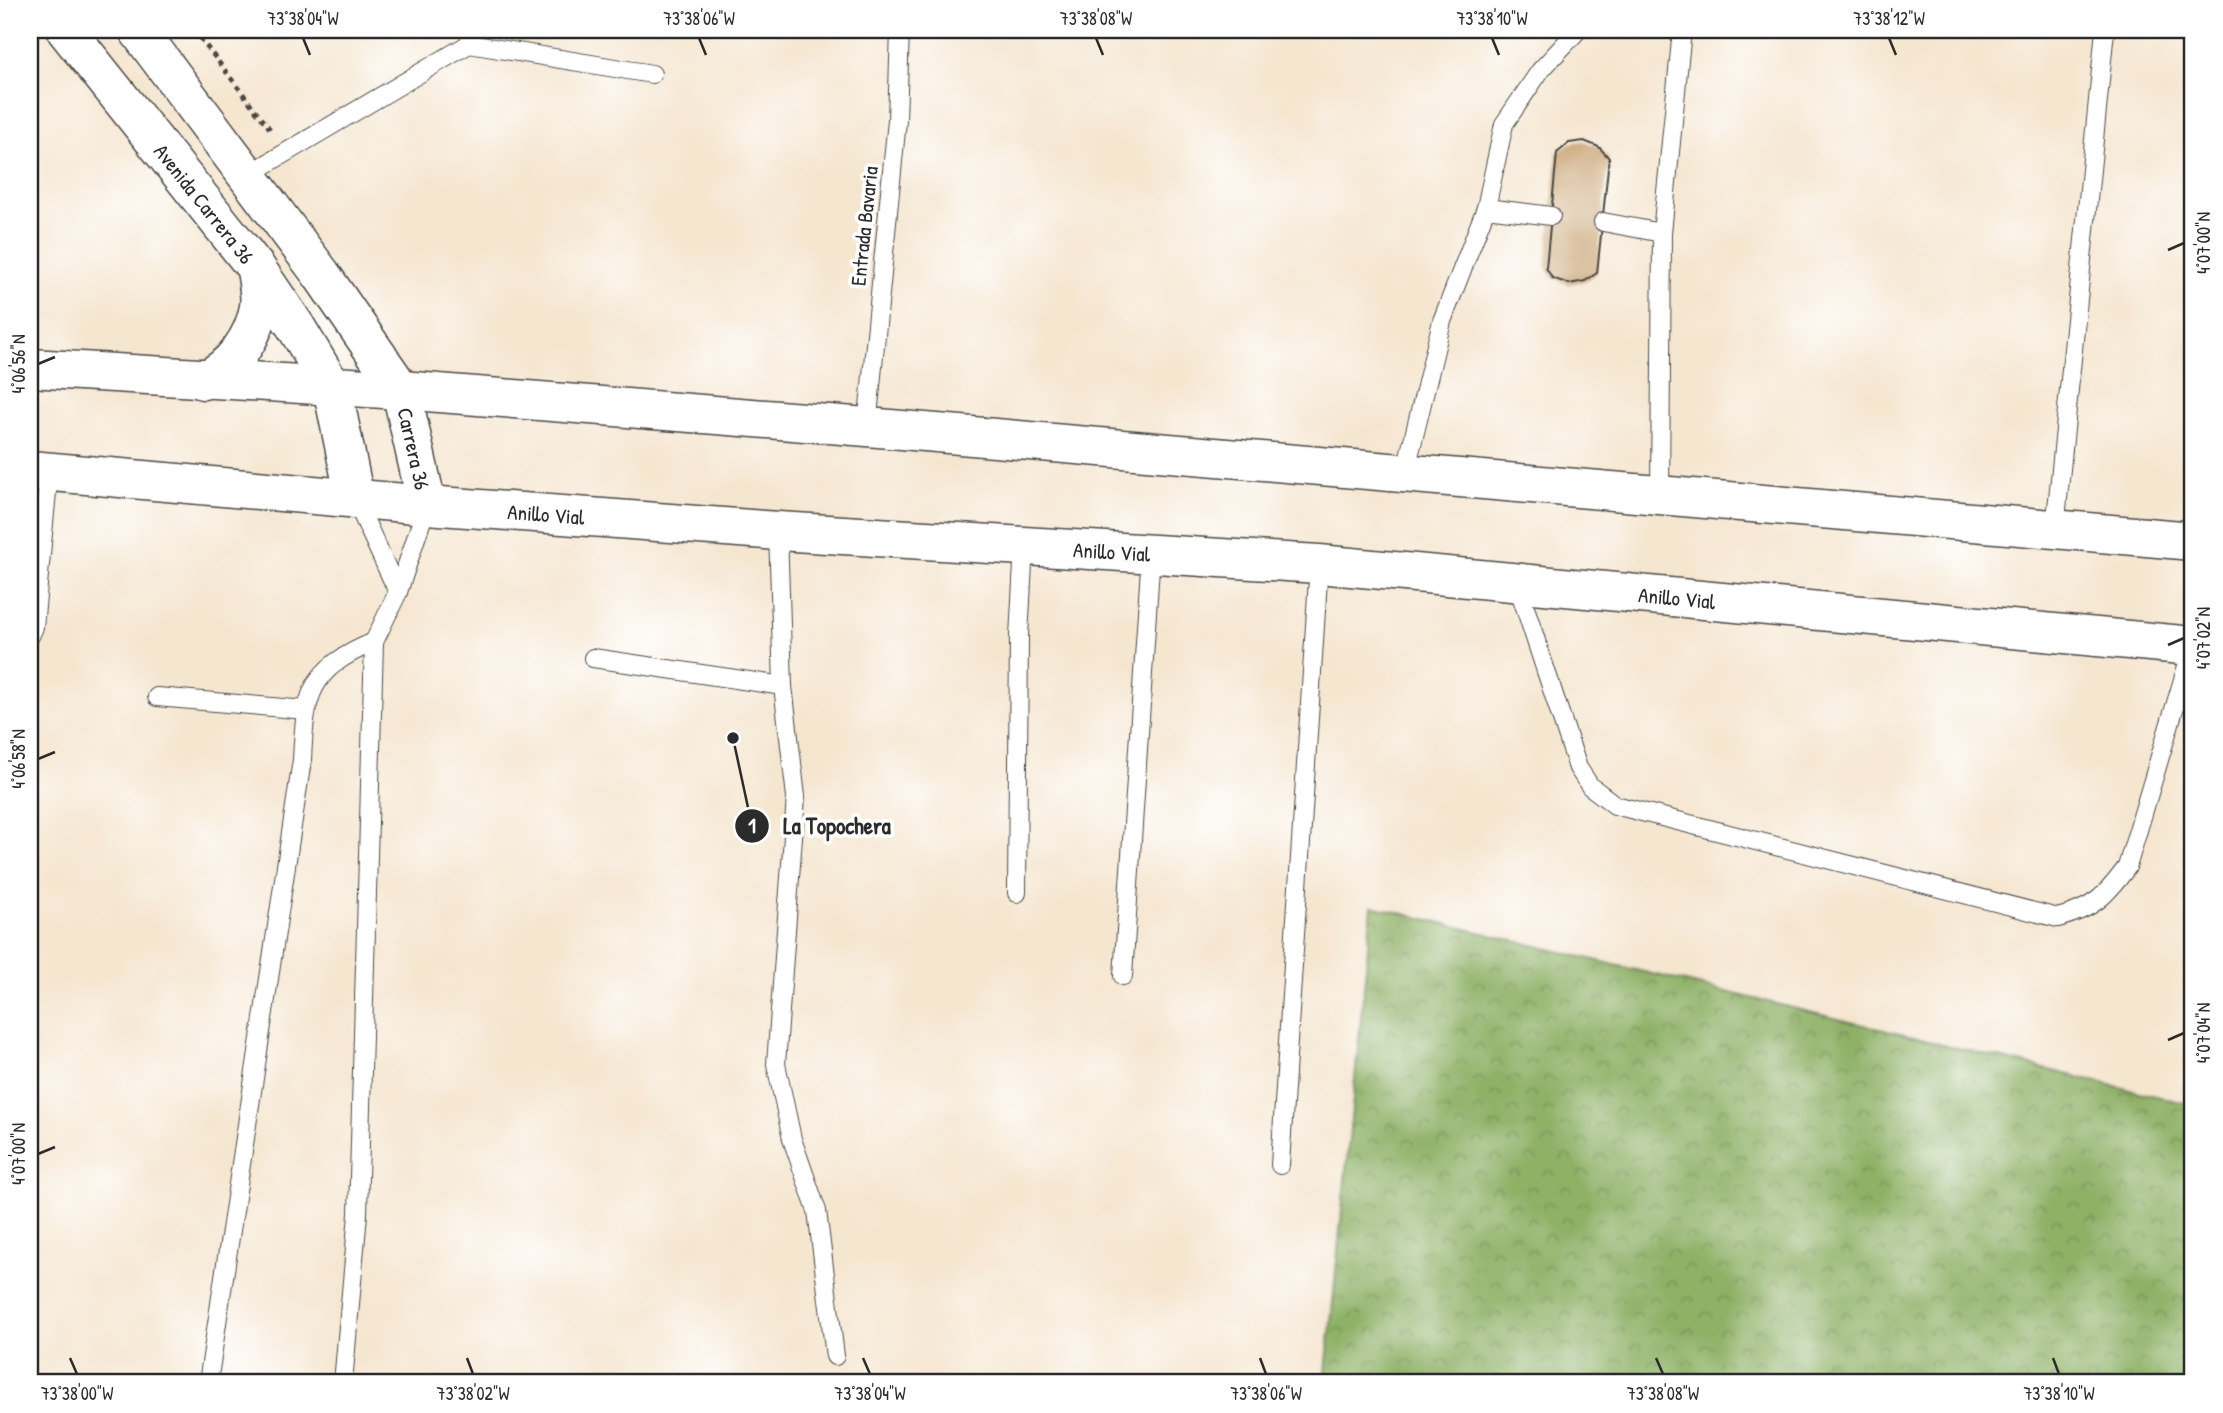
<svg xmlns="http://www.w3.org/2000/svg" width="2223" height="1413" font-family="'Patrick Hand',sans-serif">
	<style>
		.forest { fill: url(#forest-crowns); stroke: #5c6e48; stroke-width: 2 }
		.building { fill: #c8a26f }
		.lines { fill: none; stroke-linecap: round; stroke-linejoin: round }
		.service-casing { stroke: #494744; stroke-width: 20 }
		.secondary-casing { stroke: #494744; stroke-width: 41 }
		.trunk-casing { stroke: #494744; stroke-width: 41 }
		.path { stroke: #494744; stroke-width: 4.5; stroke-dasharray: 5 5; stroke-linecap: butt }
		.service { stroke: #fff; stroke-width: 18 }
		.secondary { stroke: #fff; stroke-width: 38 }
		.trunk { stroke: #fff; stroke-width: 38 }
		.ticks { fill: none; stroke: #2b2b2b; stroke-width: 2.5 }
		.labels { text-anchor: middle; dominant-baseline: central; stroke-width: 7; stroke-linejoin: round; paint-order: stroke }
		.street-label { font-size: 21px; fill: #2b2b2b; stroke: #fff }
		.leader { fill: none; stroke: #2b2b2b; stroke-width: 2.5 }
		.callout-dot { fill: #2b2b2b; stroke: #fff; stroke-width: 2.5 }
		.mark-label { font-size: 21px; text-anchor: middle; font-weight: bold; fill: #fff }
		.callout-label { font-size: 23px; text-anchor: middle; font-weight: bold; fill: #2b2b2b; stroke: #fff; stroke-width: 7; stroke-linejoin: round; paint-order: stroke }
		.neatline { fill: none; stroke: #2b2b2b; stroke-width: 2.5 }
		.ticks-label { font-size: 18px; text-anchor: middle; fill: #2b2b2b }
	</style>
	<defs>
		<pattern id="forest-crowns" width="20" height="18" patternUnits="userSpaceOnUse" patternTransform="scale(1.75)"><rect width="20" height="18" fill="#8eb166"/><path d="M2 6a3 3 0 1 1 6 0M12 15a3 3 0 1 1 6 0" fill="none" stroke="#749054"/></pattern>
	</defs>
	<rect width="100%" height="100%" fill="#fff"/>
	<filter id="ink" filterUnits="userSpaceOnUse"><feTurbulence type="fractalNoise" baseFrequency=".0143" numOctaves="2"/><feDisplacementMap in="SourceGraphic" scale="14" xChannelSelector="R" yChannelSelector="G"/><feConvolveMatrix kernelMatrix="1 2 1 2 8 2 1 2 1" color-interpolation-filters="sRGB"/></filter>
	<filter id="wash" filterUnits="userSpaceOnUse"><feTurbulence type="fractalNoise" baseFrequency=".00686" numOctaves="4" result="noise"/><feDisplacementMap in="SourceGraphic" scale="28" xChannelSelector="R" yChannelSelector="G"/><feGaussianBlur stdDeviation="1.57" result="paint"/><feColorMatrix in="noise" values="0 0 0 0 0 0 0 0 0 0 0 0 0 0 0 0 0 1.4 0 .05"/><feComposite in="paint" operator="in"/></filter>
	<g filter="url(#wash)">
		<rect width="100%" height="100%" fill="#f5e6d0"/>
		<polygon class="forest" points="1372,906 2193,1105 2193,1383 1325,1383"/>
		<g id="blocks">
			<polygon class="building" points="1584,141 1599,147 1609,158 1597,273 1585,281 1569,284 1552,278 1546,268 1557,153 1569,143"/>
		</g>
	</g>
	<g filter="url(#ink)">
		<use href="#blocks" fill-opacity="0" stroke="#494744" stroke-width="2"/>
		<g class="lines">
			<g class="service-casing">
				<g id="service">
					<polyline points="469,44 652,74"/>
					<polyline points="248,175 469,44 472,30"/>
					<polyline points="1486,208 1504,124 1540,71 1578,30"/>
					<polyline points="1603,222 1662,233 1660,495"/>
					<polyline points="1662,233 1682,30"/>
					<polyline points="867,427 897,120 900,30"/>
					<polyline points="1405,473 1442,321 1486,208 1551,216"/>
					<polyline points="355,499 398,592"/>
					<polyline points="2055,529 2105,30"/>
					<polyline points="778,531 783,686 796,797 776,1064 792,1139 817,1211 835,1356"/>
					<path d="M1516,580L1578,768L1590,786L1615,805L2058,918C2094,908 2105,897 2127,867L2193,646"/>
					<polyline points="30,636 34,627 49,471"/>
					<polyline points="593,658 783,686"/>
					<polyline points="157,697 306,710"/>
					<polyline points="1017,893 1019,637 1024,545"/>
					<polyline points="1123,976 1151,552"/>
					<polyline points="1280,1165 1319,564"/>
					<polyline points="30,1383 32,1383"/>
					<path d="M208,1383L302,760C305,694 309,669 374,642"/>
					<polyline points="343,1383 358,1214 374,642 398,592 427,505"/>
				</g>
			</g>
			<g class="secondary-casing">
				<g id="secondary">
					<path id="s1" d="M66,30L256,268L296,327L332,387L355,499"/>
					<path id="s2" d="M138,30L321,274L401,390L427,505"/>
				</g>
			</g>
			<g class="trunk-casing">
				<g id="trunk">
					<polyline points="30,368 401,390 867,427 2193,541"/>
					<path d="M203,380C231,370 254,338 259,307C261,295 257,280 256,268"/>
					<path id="s3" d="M30,470L427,505L778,531L1319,564L2193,646"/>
				</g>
			</g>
			<polyline class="path" points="194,30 270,129"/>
			<use href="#service" class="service"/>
			<use href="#secondary" class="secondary"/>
			<use href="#trunk" class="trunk"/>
		</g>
	</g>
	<path class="ticks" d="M303,38L310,55M699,38L706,55M1096,38L1103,55M1492,38L1499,55M1889,38L1896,55M2168,250L2184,243M38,364L55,357M2168,645L2184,638M38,759L55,752M2168,1040L2184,1033M38,1154L55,1147M70,1358L77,1374M467,1358L473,1374M863,1358L870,1374M1260,1358L1266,1374M1656,1358L1663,1374M2053,1358L2059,1374"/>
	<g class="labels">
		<g class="street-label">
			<text stroke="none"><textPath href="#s1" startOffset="222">Avenida Carrera 36</textPath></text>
			<text transform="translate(864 226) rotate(-84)">Entrada Bavaria</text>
			<text stroke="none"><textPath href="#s2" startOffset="506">Carrera 36</textPath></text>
			<text stroke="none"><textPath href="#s3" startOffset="518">Anillo Vial</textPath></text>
			<text stroke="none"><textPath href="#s3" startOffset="1085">Anillo Vial</textPath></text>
			<text stroke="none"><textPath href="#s3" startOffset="1652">Anillo Vial</textPath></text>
		</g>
	</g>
	<path class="leader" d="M733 738L752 826"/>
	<g class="callout-dot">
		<circle cx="733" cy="738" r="7"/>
		<circle cx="752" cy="826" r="18"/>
	</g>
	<g class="mark-label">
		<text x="752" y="833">1</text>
	</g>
	<g class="callout-label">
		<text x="837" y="834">La Topochera</text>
	</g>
	<rect width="2223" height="1413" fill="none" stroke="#fff" stroke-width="77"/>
	<rect x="38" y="38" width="2146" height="1336" class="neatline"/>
	<g class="ticks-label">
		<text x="303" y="25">73°38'04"W</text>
		<text x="699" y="25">73°38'06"W</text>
		<text x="1096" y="25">73°38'08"W</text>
		<text x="1492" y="25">73°38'10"W</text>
		<text x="1889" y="25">73°38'12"W</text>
		<text transform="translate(2204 243) rotate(-90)" y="6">4°07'00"N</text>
		<text transform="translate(19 364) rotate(-90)" y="6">4°06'56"N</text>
		<text transform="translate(2204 638) rotate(-90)" y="6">4°07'02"N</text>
		<text transform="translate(19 759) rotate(-90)" y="6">4°06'58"N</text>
		<text transform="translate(2204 1033) rotate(-90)" y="6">4°07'04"N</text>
		<text transform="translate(19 1154) rotate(-90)" y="6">4°07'00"N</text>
		<text x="77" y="1400">73°38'00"W</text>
		<text x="473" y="1400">73°38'02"W</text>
		<text x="870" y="1400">73°38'04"W</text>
		<text x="1266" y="1400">73°38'06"W</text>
		<text x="1663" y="1400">73°38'08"W</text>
		<text x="2059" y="1400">73°38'10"W</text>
	</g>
</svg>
